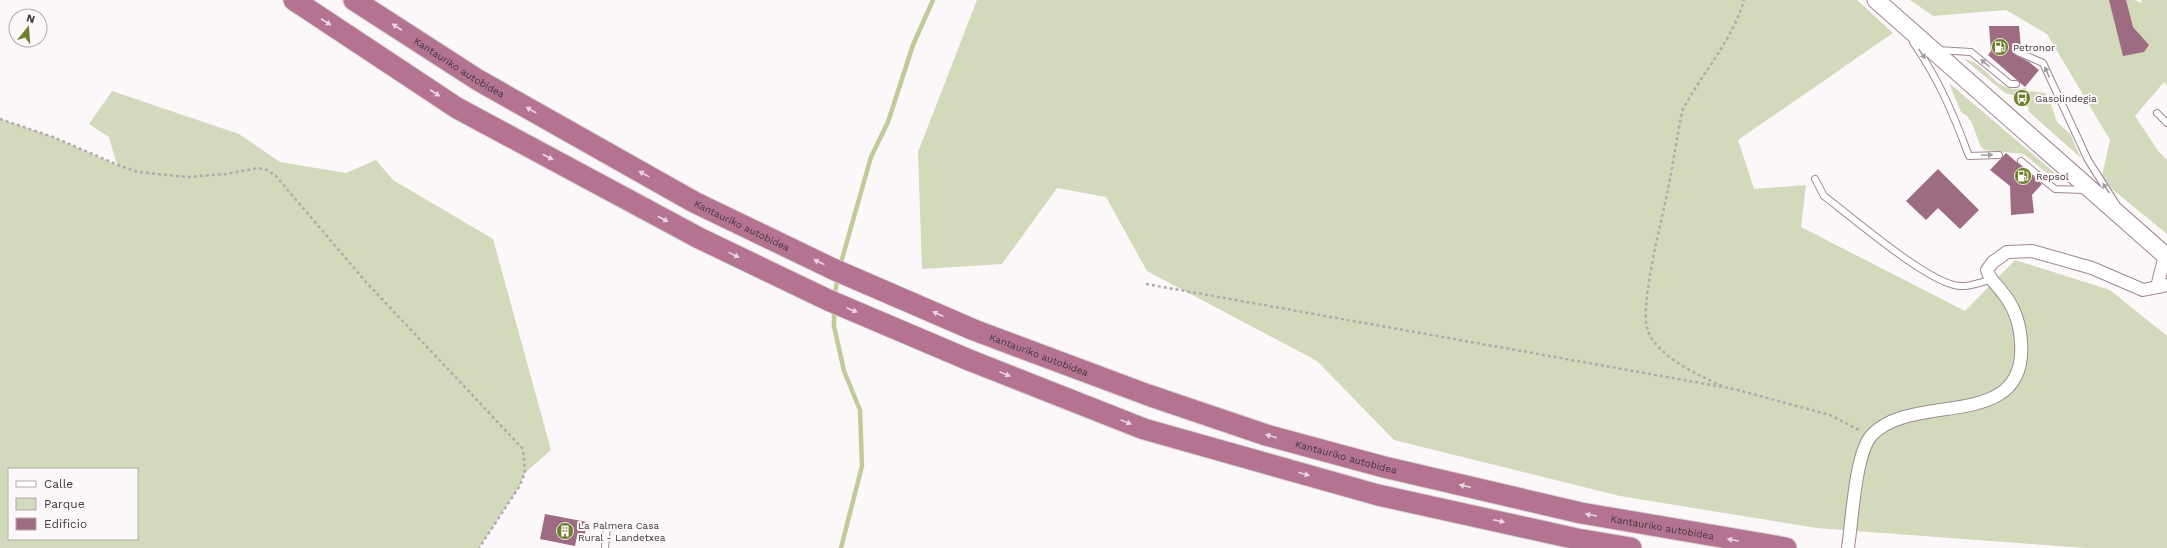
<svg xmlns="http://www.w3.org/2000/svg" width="2167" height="548" font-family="'Work Sans',sans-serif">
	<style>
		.green { fill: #d3dabb; fill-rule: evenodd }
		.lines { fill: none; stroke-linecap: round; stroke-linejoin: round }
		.stream { stroke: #c0cb98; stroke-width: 4.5 }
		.building { fill: #9d6c82 }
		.lane-casing { stroke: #9f8791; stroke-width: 8 }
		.street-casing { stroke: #9f8791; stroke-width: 14 }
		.secondary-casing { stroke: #9f8791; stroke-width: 19 }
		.highway-casing { stroke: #d6d3d4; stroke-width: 23 }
		.path { stroke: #b2aaad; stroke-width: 2.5; stroke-dasharray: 3 3; stroke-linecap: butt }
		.lane { stroke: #fff; stroke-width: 6 }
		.street { stroke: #fff; stroke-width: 12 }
		.secondary { stroke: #fff; stroke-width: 17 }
		.highway { stroke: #b57392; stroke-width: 21 }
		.oneway { fill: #ead6df }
		.oneway2 { fill: #a19c9e }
		.labels { text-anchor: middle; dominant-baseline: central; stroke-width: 4; stroke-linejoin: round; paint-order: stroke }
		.poi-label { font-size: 10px; fill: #43383d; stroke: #fcf7f9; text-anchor: start }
		.street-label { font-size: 10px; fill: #43383d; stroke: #fcf7f9 }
	</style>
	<rect width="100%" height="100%" fill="#fcf7f9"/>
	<g class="green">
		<polygon points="977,0 1857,0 1893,33 1738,140 1754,189 1806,185 1801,227 1965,311 2015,260 2110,290 2167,336 2167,548 2086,548 1816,528 1620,496 1394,440 1317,361 1147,271 1106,197 1057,188 1002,264 922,269 918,152"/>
		<polygon points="1910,0 2134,0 2142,3 2141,0 2167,0 2167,86 2164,82 2135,116 2159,152 2167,160 2167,234 2101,180 2110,140 2047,34 2006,10 1933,16"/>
		<path d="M1964,59C1990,64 1993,95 2026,88L2027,91L2045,93L2050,101L2057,122L2070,134L2081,158L2028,111L2029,108L2025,104L2029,99L2019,91L2015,96L2005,93Z"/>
		<polygon points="1949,83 2063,180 2064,182 2055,180 2024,154 1984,150 1980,145 1972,123 1967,116 1961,112"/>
		<path d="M112,91L239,134L280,162L346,173L376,160L393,180L493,239L551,450L525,473L519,487L479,548H0V119L53,137L117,165L109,137L89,124ZM9,469H137V539H9Z"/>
	</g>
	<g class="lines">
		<g class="stream">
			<polyline points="840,266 871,157 888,122 913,45 933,0"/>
			<polyline points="834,297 838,277"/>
			<polyline points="834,309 834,326 844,371 860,410 862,466 841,548"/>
		</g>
	</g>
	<g class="building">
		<polygon points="2109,0 2126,0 2133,27 2149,45 2144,52 2123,56"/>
		<polygon points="1989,26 2019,26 2021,48 2015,49 2014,54 2029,62 2039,70 2025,87 1988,55 1991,51"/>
		<polygon points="2006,153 2042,184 2032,195 2034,213 2011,215 2010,186 1990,170"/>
		<polygon points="1938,169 1979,210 1960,229 1938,208 1926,220 1906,201"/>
		<polygon points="545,514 587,522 584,538 577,536 575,546 540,539"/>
	</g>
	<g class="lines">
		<g class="lane-casing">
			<g id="lane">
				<path d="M1913,42C1939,80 1953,113 1969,156L1999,155"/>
				<polyline points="1937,50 1971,52 2010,84 2016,84"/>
				<polyline points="2018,52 2043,63 2088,160 2116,204"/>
				<polyline points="2157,113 2167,123"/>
				<polyline points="2021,161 2055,189 2085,190"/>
				<path d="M1815,179L1824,196C1851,216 1930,285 1960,286C1969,287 1981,282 1990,280"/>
				<polyline points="605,548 607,526"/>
			</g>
		</g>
		<g class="street-casing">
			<g id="street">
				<polyline points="2157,287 2165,255"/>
				<path d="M1848,548C1852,522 1855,455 1871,436C1911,390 2028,434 2021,342C2020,324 2014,306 2002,292C1996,283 1990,281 1987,270L1993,262L2007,252L2032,251L2092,268L2143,290L2167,285"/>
			</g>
		</g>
		<g class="secondary-casing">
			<polyline id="secondary" points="1876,0 2167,257"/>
		</g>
		<g class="highway-casing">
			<g id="highway">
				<polyline points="294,0 457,108 699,238 828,300 969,360 1144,429 1378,495 1577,539 1631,548"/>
				<path id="s1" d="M354,0L478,80L694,202L833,269L974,330L1148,395L1266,435L1384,467L1581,513L1786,548"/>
			</g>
		</g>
		<g class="path">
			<polyline points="0,119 53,137 118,165 138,172 186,177 226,174 258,168 267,170 275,175 366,282 523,449 525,473 519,487 479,548"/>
			<polyline points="1146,284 1734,389 1830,415 1859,430"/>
			<path d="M1722,386C1698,375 1658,357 1648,331C1638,307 1664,213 1669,184C1674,159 1677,134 1683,109C1703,72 1732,41 1744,0"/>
		</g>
		<use href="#lane" class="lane"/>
		<use href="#street" class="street"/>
		<use href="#secondary" class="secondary"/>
		<use href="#highway" class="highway"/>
	</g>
	<defs><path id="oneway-solid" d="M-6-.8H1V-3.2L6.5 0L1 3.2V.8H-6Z"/></defs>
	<g class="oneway">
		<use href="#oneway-solid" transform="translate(326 22) rotate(33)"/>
		<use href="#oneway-solid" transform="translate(397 27) rotate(-147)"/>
		<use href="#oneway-solid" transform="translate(435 93) rotate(33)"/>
		<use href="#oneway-solid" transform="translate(531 110) rotate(-151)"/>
		<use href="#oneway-solid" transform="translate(548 157) rotate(28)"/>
		<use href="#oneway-solid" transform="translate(644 174) rotate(-151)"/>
		<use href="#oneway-solid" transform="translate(663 219) rotate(28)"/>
		<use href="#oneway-solid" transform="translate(734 255) rotate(26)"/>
		<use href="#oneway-solid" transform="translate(819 262) rotate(-154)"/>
		<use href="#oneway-solid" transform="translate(852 310) rotate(23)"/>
		<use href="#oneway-solid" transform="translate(938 314) rotate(-156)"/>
		<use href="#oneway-solid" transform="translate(1005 374) rotate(22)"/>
		<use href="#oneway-solid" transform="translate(1126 422) rotate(22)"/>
		<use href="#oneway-solid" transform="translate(1271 436) rotate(-164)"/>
		<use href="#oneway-solid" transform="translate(1304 474) rotate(16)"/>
		<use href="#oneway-solid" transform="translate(1465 486) rotate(-167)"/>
		<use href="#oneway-solid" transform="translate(1591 515) rotate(-170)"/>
		<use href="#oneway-solid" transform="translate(1499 521) rotate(12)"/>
		<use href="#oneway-solid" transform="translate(1733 540) rotate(-170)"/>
	</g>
	<g class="oneway2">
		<use href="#oneway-solid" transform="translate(1922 54) rotate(56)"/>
		<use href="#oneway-solid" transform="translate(1985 63) rotate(-140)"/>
		<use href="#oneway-solid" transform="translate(2047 72) rotate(-114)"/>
		<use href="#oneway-solid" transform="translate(1987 155) rotate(-2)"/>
		<use href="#oneway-solid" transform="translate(2106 188) rotate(-123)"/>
	</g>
	<defs>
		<g id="fuel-disc" transform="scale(0.9)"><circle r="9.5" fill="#707d2a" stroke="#fcf7f9"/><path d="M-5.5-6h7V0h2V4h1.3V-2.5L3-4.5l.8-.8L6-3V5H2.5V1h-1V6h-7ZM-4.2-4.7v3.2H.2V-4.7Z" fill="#fff"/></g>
		<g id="bus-disc" transform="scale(0.9)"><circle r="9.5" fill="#707d2a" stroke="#fcf7f9"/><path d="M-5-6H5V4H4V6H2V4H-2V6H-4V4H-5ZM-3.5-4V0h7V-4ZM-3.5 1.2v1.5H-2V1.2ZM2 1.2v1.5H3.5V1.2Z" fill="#fff"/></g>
		<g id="building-disc" transform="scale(0.9)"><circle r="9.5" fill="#707d2a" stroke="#fcf7f9"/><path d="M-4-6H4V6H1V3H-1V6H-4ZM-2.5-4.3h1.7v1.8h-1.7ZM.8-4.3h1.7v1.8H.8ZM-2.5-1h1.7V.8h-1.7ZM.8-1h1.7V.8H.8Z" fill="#fff"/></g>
	</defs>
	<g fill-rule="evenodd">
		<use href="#fuel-disc" x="2000" y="47"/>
		<use href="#bus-disc" x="2022" y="98"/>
		<use href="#fuel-disc" x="2023" y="176"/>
		<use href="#building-disc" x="565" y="531"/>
	</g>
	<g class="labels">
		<g class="poi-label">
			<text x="2013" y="47">Petronor</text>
			<text x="2035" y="98">Gasolindegia</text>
			<text x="2036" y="176">Repsol</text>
			<text x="578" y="525">La Palmera Casa<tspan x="578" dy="12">Rural - Landetxea</tspan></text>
		</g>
		<g class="street-label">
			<text stroke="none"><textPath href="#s1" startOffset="125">Kantauriko autobidea</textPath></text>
			<text stroke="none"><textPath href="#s1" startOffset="449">Kantauriko autobidea</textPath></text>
			<text stroke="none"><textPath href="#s1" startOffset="773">Kantauriko autobidea</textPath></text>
			<text stroke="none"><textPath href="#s1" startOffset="1097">Kantauriko autobidea</textPath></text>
			<text stroke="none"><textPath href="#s1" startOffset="1421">Kantauriko autobidea</textPath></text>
		</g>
	</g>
	<rect x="8" y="468" width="130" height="72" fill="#fcf7f9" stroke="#b2abae"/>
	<rect x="16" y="481" width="20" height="6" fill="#ffffff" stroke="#b2abae"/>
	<text x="44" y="488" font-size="12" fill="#43383d">Calle</text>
	<rect x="16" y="498" width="20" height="12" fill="#d3dabb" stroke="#b2abae"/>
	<text x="44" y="508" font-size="12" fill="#43383d">Parque</text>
	<rect x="16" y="518" width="20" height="12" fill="#9d6c82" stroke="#b2abae"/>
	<text x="44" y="528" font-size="12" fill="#43383d">Edificio</text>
	<g transform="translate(28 28) rotate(17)"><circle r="19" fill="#fcf7f9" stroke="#b2abae"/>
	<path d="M0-3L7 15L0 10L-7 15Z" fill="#707d2a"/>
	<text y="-6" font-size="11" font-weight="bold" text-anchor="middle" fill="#43383d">N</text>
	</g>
</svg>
